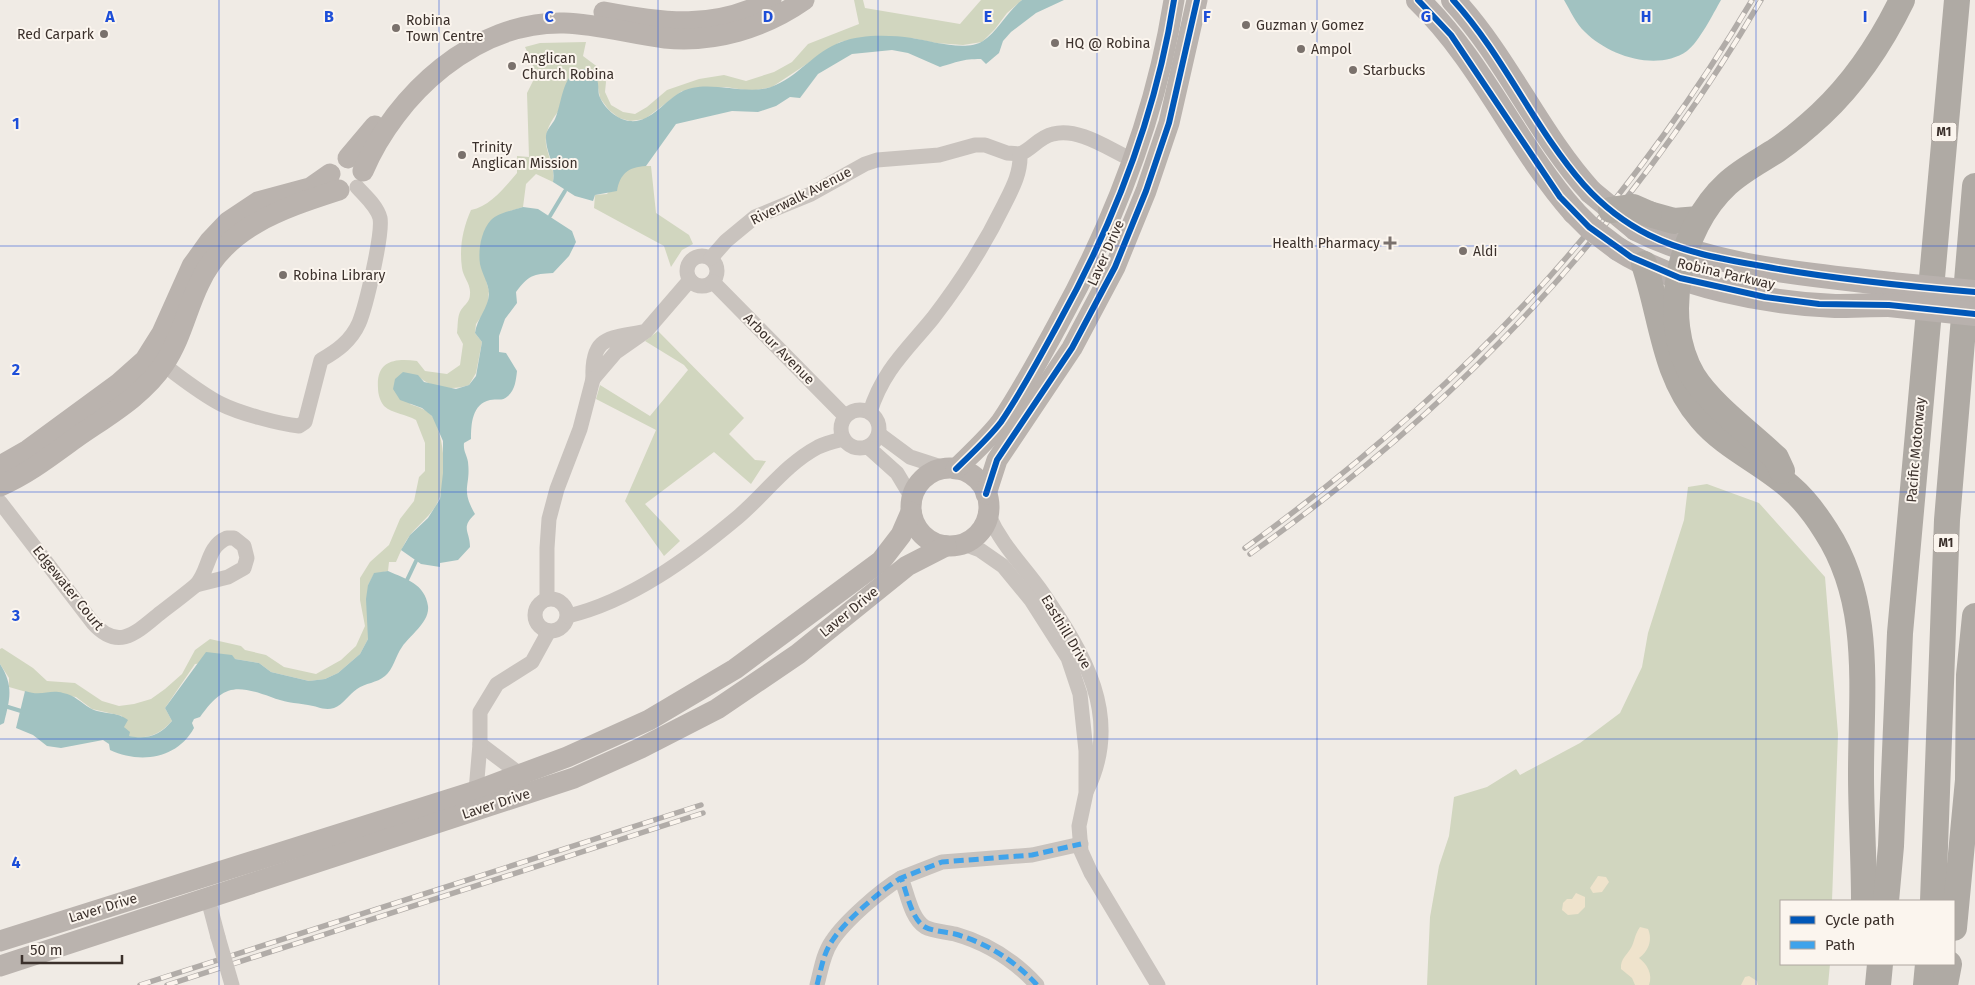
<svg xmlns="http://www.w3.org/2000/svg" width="1975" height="985" font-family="'Fira Sans',sans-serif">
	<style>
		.green { fill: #d1d6bf }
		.sand { fill: #efe3cc }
		.water { fill: #a1c2c1 }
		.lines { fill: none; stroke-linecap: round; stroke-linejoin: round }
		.stream { stroke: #a1c2c1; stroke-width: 4 }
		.street { stroke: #c9c3be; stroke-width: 15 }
		.secondary { stroke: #bab3ae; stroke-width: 21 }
		.primary { stroke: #b8b1ad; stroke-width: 24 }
		.highway { stroke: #afaaa4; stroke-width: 26 }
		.rail-casing { stroke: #b1aca8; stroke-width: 5.5 }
		.rail { stroke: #fbf5ee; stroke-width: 4; stroke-dasharray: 11; stroke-linecap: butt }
		.street-bridge { stroke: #c9c3be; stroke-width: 15 }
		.primary-bridge { stroke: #b8b1ad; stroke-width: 24 }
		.highway-bridge { stroke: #afaaa4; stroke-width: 26 }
		.quiet { stroke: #3fa3eb; stroke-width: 5; stroke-dasharray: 10 5; stroke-linecap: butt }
		.cycleway-casing { stroke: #fbf5ee; stroke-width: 9 }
		.cycleway { stroke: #0057b8; stroke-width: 6 }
		.grid { fill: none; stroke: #1d4ed8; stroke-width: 1; stroke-opacity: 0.55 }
		.poi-dot { fill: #7a716c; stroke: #fbf5ee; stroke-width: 2 }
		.labels { text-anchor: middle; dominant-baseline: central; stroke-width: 4; stroke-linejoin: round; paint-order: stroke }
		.shield { fill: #fbf5ee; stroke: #756b66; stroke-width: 1 }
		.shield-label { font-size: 12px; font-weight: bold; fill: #3b302b }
		.poi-label { font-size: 14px; fill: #3b302b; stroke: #fbf5ee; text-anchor: start }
		.street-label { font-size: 14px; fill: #3b302b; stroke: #fbf5ee }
		.grid-label { font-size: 16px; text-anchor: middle; font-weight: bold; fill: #1d4ed8; stroke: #fbf5ee; stroke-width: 4; stroke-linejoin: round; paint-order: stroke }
	</style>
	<rect width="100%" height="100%" fill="#f0ebe5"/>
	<g class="green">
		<path d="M854,0H863L865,8L960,24L981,0H1022L1007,13L995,29L982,42L963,45L936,43L912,38H859L840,42L772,87L751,91L726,87L682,91L645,119L630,121L619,118L609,110L600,98L596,76C578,92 543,117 546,144C548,157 555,167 553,182L536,174L526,184L523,207L507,212L486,280L489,291L487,308L476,324L475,333L482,342L476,373L469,385C453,391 429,388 417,375L410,404C418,407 428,410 433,417C444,437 448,478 439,499C433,514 420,523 410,535C404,543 400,553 396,562H389L388,571L374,574L368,585V639L360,654L338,673L325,679L309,681L271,672L259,663L235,659L195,664L165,708L172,721C159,735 147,740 128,736L124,727L122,716L92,709L76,697L50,693L37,695L9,687V678L0,664V649L2,648L33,668L47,681L75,683L102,701L119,706L134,704L151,699L165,689L182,674L195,650L210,639L241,646L245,650L266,655L284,667L316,674L341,660L356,646L365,626L360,600V578L370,562L389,545L400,519L414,501L419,477L425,471V443L416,420C406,414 393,414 384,406C380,401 378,394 378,388C376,361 394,358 417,361L425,371L447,374L460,365L463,344L457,333C458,327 457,316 461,310C465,304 470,302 470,294C471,284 463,277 462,268C459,247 463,228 471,210C490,206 504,188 517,173V156L529,157L527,93L535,77L532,62L525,47L540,43L586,42L583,56L603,71L606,82L605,92L611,105L623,112L635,114L647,107L667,90L699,79L724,75L746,81L774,72L792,62L808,44L859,24Z"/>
		<polygon points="637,166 651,166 656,213 689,235 693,244 682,250 671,267 664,246 594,208 595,195 607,194 626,170"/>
		<polygon points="658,331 744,418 729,434 755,460 766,461 751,484 714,452 645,504 680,541 664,556 625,501 656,430 596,399 600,385 650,416 688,370 684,365 645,341"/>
		<polygon points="1707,484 1759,503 1825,577 1838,734 1832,901 1781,901 1781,964 1830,964 1828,985 1427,985 1430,917 1439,866 1449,836 1454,797 1487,787 1516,769 1520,775 1580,743 1620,713 1642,667 1648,633 1684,520 1688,487"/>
	</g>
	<g class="sand">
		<polygon points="1598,876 1606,877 1609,882 1602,892 1593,893 1590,888"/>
		<polygon points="1576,893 1585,897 1585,907 1578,914 1568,915 1562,910 1563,903 1567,899 1572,899"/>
		<path d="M1640,927L1648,929C1653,940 1648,952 1639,958C1647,964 1653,974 1649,985H1635L1632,978L1621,969C1620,958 1628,955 1632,946C1635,939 1635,934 1640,927Z"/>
		<polygon points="1749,976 1757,981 1758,985 1741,985 1745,977"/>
	</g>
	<g class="water">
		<path d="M1022,0H1064L1036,13L1011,32L1003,41L999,53L986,64L981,59C962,59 957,62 940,67L908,53L892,50L852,54L818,74L800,98L790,97L776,106L758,112L732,111L676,124L646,166C628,167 620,174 617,191L595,195L593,201L575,196L553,182C556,164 545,152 546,136C546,130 552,125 555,119C563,101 562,67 588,69C590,71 595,74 596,77C599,82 598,90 599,95C603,107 617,120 630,121C651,123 664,101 681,92C706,78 744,96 771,87C797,78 815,51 841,42C862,34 890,35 912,38C931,41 966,52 983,41C997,32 1007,12 1022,0Z"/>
		<path d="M1564,0H1721C1713,14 1699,42 1687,51C1657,72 1609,56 1585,32C1576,24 1570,10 1564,0Z"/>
		<path d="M523,207L538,209L572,231L576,242L569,256L553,273C533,274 529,275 516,292L517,303L505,319L499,336V352L506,353L517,371C516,380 515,390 508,396C502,402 496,398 490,400C472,404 471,424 471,439L464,443C463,451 467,455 468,462C471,487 460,488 475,514C460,528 470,531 470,547L458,560L440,563V567L421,564L401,550L410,535L428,518L440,499L443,473V441L432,416L422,408L400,400L393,389L395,379L403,372L418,375L424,382L456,389L469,385L476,376L482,342L475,333C477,318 488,309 489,294C489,284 482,274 480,264C478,250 481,231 491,220C498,213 514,210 523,207Z"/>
		<path d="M388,571C406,579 425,584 428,606C430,622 410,635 402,647C396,655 393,670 385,676C377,683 365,683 357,689C349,694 343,705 334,708C324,711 317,706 308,705C295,703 283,702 271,697C235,684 223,685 200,717L194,719L192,723L194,728C177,759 140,764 110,750L109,744L103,740L61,748L47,746L33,735L16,728L25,691C42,697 49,689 63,693C75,695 81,703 90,708C102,715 117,711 128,720L124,727L130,732L129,736C148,740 160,735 172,721L165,708L206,652L232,655L235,659L259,663L271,672L309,681L325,679L338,673L360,654L368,639L366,599L368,585L374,573Z"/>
		<path d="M0,664C14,686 10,699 4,723L0,725Z"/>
	</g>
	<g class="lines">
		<g class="stream">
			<polyline points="550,216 565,191"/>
			<polyline points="407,580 416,561"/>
			<polyline points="8,707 21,711"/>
		</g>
		<g class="street">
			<circle cx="702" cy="271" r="15"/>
			<polyline points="711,258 726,241 755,217 811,194 865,164 877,160 939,155 975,145 985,145 1007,153 1020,154"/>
			<polyline points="713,282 845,416"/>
			<path d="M646,331C611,339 591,334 593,379L616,352L646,331L690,280"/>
			<path d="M164,365C183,379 200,393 221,404C239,413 279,424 299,426L305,422L321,360C337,351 351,341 359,323C366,306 383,234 380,218C377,206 365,196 357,187"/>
			<circle cx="860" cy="429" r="19"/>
			<path d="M870,412C883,370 907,350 933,318C960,283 985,244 1004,205C1012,189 1021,173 1020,154C1032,149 1039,137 1053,134C1079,127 1110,150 1133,160"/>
			<polyline points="879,434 910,457 944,468"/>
			<polyline points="868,447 897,473 912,498"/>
			<path d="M0,502L93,623C118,651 136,633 159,614C172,604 184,595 196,585"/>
			<path d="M988,514C1002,546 1023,565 1042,592C1084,653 1123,717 1087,790"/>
			<path d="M227,538H234L244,546L247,558L244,568L228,577L196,585C210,570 206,547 227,538Z"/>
			<polyline points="964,544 980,550 1003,566 1031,600 1068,658 1080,694 1086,751 1086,793 1079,826 1081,851 1091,873 1158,985"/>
			<circle cx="551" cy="615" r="16"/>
			<polyline points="547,599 547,548 549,519 557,489 580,429 593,379"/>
			<path d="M568,616C631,601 689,558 738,517C765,494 786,464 818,447C826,443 835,441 843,439"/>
			<polyline points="480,744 521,775"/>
			<polyline points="476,791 480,744 480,712 497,684 532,662 549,631"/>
			<polyline points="208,899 218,937"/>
			<path d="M817,985C821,970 823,954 832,941C845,921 881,890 901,878"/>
			<path d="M1037,985C1015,961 987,943 955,934C946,932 932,931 925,927C911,919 907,892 901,878L942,862L1032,855L1081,844"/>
		</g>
		<g class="secondary">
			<path d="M604,12C663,23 715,31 771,0"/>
			<polyline points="348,158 375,126"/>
			<path d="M363,171C396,94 475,21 564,23C599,24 631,34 665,38C714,43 764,28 804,0"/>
			<polyline points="0,466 28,450 118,384 145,360 162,333 192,266 210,241 228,222 258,202 310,188 330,174"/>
			<circle cx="950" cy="507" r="39"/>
			<path d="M956,469C971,454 988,439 1001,422C1022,391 1040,357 1058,324C1114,223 1156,115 1174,0"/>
			<path d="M0,486C28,474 52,455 77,437C107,416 143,396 164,364C181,339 186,311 199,284C225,226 284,208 339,190"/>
			<polyline points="986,494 997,460 1072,348 1115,267 1146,191 1169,123 1197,0"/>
			<polyline points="0,941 476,791 567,757 649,720 735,669 881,561 901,535 911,512"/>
			<polyline points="0,966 574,778 641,748 717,709 798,654 907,566 946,546"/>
		</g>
		<g class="primary">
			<path d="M1418,0C1482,62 1516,146 1574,212"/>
			<path d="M1453,0C1507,58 1538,134 1591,192"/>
			<path d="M1636,229C1712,268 1807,274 1891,284"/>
			<path d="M1618,249C1677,286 1766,303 1835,306C1853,306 1871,305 1889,305"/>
		</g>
		<g class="highway">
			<polyline points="1649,214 1674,221 1699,219"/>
			<path d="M1644,264C1662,317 1663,374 1701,418C1725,447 1762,462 1790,487C1804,499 1816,515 1826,531C1873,603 1861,691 1861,773C1861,816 1864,858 1864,901"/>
			<path d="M1782,471L1776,458C1751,434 1711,405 1693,376C1659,319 1679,228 1727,184C1742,170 1760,161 1777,150C1793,139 1807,127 1821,114C1855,82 1882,41 1902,0"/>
			<polyline points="1886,901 1891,846 1900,633 1957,0"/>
			<polyline points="1933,901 1947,520 1975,186"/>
			<polyline points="1954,928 1968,780 1969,675 1975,616"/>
			<polyline points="1878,985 1880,964"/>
			<polyline points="1926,985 1928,964"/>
			<polyline points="1945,985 1949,964"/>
		</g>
		<g class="rail-casing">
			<g id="rail">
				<path d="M1245,548C1455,396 1619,224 1752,0"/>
				<path d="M1250,554C1462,404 1629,224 1761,0"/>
				<polyline points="140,985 701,805"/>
				<polyline points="167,985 703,813"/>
			</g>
		</g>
		<use href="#rail" class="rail"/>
		<polyline class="street-bridge" points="218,937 232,985"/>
		<g class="primary-bridge">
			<polyline points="1591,192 1636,229"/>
			<polyline points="1574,212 1589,227 1618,249"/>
			<polyline points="1891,284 1975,292"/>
			<polyline points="1889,305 1975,314"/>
		</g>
		<polyline class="highway-bridge" points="1611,210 1633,207 1649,214"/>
		<g class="quiet">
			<path d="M817,985C821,970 823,954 832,941C845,921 881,890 901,878"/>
			<path d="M1037,985C1015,961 987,943 955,934C946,932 932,931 925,927C911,919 907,892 901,878L942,862L1032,855L1081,844"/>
		</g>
		<g class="cycleway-casing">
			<g id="cycleway">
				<polyline points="1418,0 1451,35 1560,197 1589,227 1631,257 1680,278 1765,297 1819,304 1889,305 1975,314"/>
				<path d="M1453,0C1504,56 1534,128 1584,185C1602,205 1625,223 1649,235C1685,253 1723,259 1762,266C1832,279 1904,286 1975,292"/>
				<path d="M956,469C971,454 988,439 1001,422C1022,391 1040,357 1058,324C1114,223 1156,115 1174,0"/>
				<polyline points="986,494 997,460 1072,348 1115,267 1146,191 1169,123 1197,0"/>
			</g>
		</g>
		<use href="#cycleway" class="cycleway"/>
	</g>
	<path class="grid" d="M219,0V985M439,0V985M658,0V985M878,0V985M1097,0V985M1317,0V985M1536,0V985M1756,0V985M0,246H1975M0,492H1975M0,739H1975"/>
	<g class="poi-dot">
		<circle cx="1246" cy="25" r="5"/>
		<circle cx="396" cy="28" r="5"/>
		<circle cx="104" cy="34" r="5"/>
		<circle cx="1055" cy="43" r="5"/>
		<circle cx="1301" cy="49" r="5"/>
		<circle cx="512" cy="66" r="5"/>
		<circle cx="1353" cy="70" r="5"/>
		<circle cx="462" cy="155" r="5"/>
		<path d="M1387.5 235.5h5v5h5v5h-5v5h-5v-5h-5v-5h5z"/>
		<circle cx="1463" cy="251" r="5"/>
		<circle cx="283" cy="275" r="5"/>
	</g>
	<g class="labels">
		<g class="shield">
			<rect x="1931.5" y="122.5" width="25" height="19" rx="4"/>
			<rect x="1933.5" y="533.5" width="25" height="19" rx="4"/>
		</g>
		<g class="shield-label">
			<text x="1944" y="132">M1</text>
			<text x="1946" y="543">M1</text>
		</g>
		<g class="poi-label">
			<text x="406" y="20">Robina<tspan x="406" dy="16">Town Centre</tspan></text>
			<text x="1256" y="25">Guzman y Gomez</text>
			<text x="94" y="34" text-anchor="end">Red Carpark</text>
			<text x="1065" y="43">HQ @ Robina</text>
			<text x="1311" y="49">Ampol</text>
			<text x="522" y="58">Anglican<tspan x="522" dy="16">Church Robina</tspan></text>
			<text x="1363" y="70">Starbucks</text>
			<text x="472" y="147">Trinity<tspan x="472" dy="16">Anglican Mission</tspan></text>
			<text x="1380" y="243" text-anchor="end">Health Pharmacy</text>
			<text x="1473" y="251">Aldi</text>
			<text x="293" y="275">Robina Library</text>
		</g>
		<g class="street-label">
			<text transform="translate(801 196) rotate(-27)">Riverwalk Avenue</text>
			<text transform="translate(1106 253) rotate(-66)">Laver Drive</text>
			<text transform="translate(1726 274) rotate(13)">Robina Parkway</text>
			<text transform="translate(779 349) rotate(45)">Arbour Avenue</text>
			<text transform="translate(1916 450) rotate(-85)">Pacific Motorway</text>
			<text transform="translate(68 588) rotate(51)">Edgewater Court</text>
			<text transform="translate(849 612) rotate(-39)">Laver Drive</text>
			<text transform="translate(1066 632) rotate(59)">Easthill Drive</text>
			<text transform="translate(496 804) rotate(-18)">Laver Drive</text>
			<text transform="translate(103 908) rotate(-17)">Laver Drive</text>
		</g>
	</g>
	<g class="grid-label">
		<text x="110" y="22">A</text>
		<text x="329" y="22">B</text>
		<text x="549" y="22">C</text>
		<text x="768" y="22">D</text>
		<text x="988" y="22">E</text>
		<text x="1207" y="22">F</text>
		<text x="1426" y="22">G</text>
		<text x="1646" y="22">H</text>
		<text x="1865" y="22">I</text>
		<text x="16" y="129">1</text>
		<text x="16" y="375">2</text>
		<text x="16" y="621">3</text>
		<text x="16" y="868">4</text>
	</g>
	<rect x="1780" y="900" width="175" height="65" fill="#fbf5ee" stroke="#aea6a0"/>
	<rect x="1790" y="916" width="25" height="8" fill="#0057b8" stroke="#aea6a0"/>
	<text x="1825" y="925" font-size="15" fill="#3b302b">Cycle path</text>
	<rect x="1790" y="941" width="25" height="8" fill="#3fa3eb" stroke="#aea6a0"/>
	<text x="1825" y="950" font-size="15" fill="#3b302b">Path</text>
	<path d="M22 955v8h100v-8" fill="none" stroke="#3b302b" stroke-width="2.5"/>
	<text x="30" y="955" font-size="15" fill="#3b302b" stroke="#fbf5ee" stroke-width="4" paint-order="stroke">50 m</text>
</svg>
